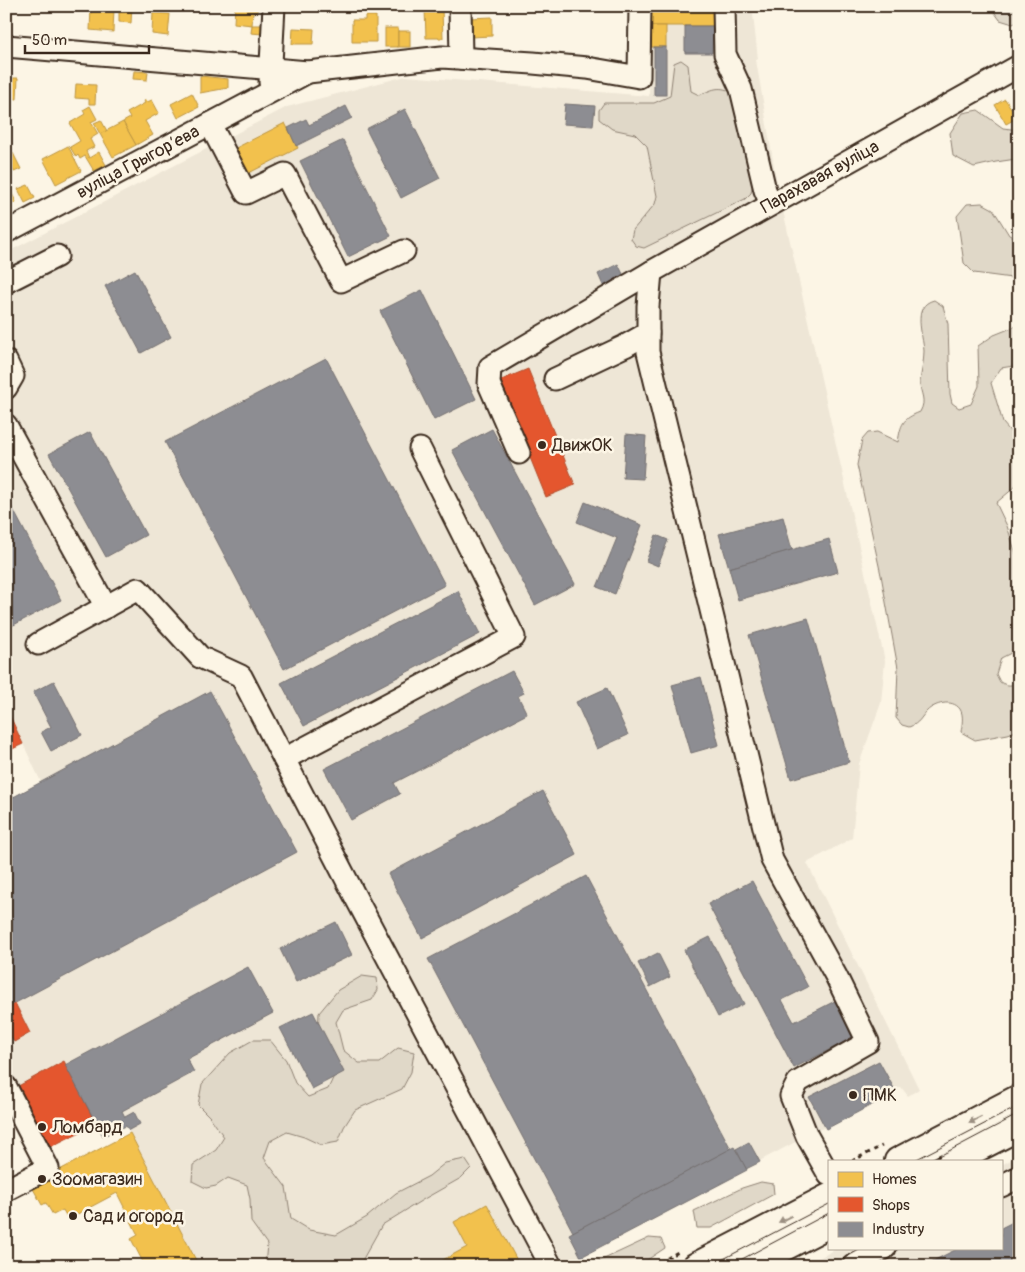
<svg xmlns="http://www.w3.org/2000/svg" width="1025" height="1272" font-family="Pangolin,sans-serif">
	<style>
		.built { fill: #eee6d6 }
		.green { fill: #e0d8c8; stroke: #8e8173 }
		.homes { fill: #f2c14e; stroke: #bb9440 }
		.shops { fill: #e4572e; stroke: #b14a29 }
		.industry { fill: #8d8d92; stroke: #746f6f }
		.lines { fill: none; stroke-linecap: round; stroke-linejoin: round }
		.minor-casing { stroke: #3b2a1e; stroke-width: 25 }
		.major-casing { stroke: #3b2a1e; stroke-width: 30 }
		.path { stroke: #3b2a1e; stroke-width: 3; stroke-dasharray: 4 4; stroke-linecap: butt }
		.minor { stroke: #fcf5e5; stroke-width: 21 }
		.major { stroke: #fcf5e5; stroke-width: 26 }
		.tram { stroke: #3b2a1e; stroke-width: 1 }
		.oneway { fill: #9c9082 }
		.poi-dot { fill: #3b2a1e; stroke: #fcf5e5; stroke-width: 2 }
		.labels { text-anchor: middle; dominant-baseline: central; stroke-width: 5; stroke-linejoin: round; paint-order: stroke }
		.street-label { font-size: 18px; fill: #3b2a1e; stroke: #fcf5e5 }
		.poi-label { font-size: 18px; fill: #3b2a1e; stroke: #fcf5e5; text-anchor: start }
	</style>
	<rect width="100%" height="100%" fill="#fcf5e5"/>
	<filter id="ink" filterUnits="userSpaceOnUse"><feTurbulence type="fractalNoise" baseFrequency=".02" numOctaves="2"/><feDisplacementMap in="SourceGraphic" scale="10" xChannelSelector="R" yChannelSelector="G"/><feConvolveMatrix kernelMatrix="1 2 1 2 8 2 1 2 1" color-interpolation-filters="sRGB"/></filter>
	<g filter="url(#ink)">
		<g class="built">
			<polygon points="650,6 752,6 758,59 756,60 777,184 885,661 881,703 859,764 852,838 807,863 919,1089 908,1096 901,1087 895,1090 896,1092 826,1129 825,1127 807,1136 746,1168 747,1170 564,1266 199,1266 126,1126 103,1136 96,1124 44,1150 6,1080 6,801 41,782 6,707 6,253 287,107 406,76 649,96"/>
			<polygon points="1019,1156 1019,1266 804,1266 838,1248 1001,1248 1001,1165"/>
		</g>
		<g class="green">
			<polygon points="990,6 1019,6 1019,21 1013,24 1000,20"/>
			<path d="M681,60L688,65L691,91L699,95C712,90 718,85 732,92L755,175L751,193L745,199L644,248L636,246L631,239L633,230L655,204L657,196L647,146L635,134L612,129L599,119V110L604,103H654L670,96L674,63Z"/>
			<polygon points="978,110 1003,128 1019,130 1019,161 1016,159 996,162 974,167 953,156 950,133 963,113"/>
			<polygon points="982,203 993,209 1009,235 1019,240 1019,279 974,273 964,263 957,216 967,204"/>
			<path d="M934,300L943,306L948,324L950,394L952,403L959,408L971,404L979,386L978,346L994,335L1019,325V365L1001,368L991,383L1003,423L1014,436L1019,446V478L1015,487L996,503L1007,526L1019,563V649L1001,658L996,674L1000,682C1007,686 1013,687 1019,680V730L1008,734L975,740L961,732C962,725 964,715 960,709C952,698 934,704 927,711C920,718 920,723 909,727L902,725L896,718L898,668L881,575L857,465L862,440L868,433L877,432L898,442C901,424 902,419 920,412C927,399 920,395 920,382C921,372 924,362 924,351C923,334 911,306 934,300Z"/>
			<polygon points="362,976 377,978 378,990 372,1000 343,1010 336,1022 343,1050 359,1063 379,1063 398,1048 414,1052 411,1072 402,1089 355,1110 344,1127 338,1142 321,1145 304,1137 287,1132 270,1141 264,1158 286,1187 291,1219 309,1230 336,1235 367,1217 396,1193 429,1176 445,1163 465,1159 471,1168 461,1178 424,1199 382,1225 359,1266 265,1266 267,1244 251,1222 250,1199 247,1185 228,1178 216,1186 206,1188 192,1181 193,1165 216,1150 224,1137 210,1117 198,1105 202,1084 230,1053 253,1040 270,1040 286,1060 295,1083 308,1097 328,1089 334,1076 318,1034 319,1013 338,990"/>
			<polygon points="761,1182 773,1184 774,1194 711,1228 697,1228 694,1211 742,1188"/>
			<polygon points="649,1238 661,1239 665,1248 638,1266 589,1266"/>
		</g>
		<g class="homes">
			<polygon points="119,6 132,6 131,23 119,22"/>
			<polygon points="235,6 258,6 257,12 253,12 252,25 234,23"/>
			<polygon points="650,6 713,6 713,26 649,26"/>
			<polygon points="91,8 114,9 113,32 90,30"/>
			<polygon points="425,9 442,9 443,38 426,38"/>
			<polygon points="153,13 170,14 168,36 152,34"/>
			<polygon points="365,16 376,16 376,42 352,42 352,20 365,20"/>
			<polygon points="492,17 492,36 471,37 470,18"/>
			<polygon points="252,25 262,25 262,34 251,33"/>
			<rect x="649" y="26" width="17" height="21"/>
			<polygon points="293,28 314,29 313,44 292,44"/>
			<rect x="385" y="28" width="13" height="19"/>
			<rect x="398" y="31" width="12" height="16"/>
			<polygon points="134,71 148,72 147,80 133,79"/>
			<polygon points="200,76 228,79 228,88 200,93"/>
			<polygon points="6,78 18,78 17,99 6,98"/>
			<polygon points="76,84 96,85 95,104 89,104 89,99 75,98"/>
			<polygon points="192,93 199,107 178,118 171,104"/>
			<polygon points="1005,99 1011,108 1017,105 1019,109 1019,117 1006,124 995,105"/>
			<polygon points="146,100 147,102 152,100 159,113 145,121 153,135 136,145 123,122 130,118 127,113 145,103 144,101"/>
			<polygon points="90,106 97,119 91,122 98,134 90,139 94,147 86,151 89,158 99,152 106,165 94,171 85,156 80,159 78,155 76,157 70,147 80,141 70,123 85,114 83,110"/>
			<polygon points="101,120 107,131 100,134 94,123"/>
			<polygon points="123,122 136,145 113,157 100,134"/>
			<polygon points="285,123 298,148 243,176 230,151"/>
			<polygon points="68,146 81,171 56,184 43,159"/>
			<polygon points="13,153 21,169 14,172 6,157"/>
			<polygon points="7,183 16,202 6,207 6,184"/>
			<polygon points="28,185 35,198 25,203 18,189"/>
			<polygon points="130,1133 199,1266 145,1266 131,1239 138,1235 117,1193 68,1219 63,1210 53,1215 46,1203 42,1205 31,1185"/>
			<polygon points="487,1204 520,1266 432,1266 467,1247 454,1222"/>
		</g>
		<g class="shops">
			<polygon points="528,369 575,485 546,497 499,381"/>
			<polygon points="10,716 23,744 6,752 6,717"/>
			<polygon points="15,1003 30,1033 14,1042 6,1028 6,1008"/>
			<polygon points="64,1061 96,1124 44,1150 11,1090"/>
		</g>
		<g class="industry">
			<polygon points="685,26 713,26 712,53 685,53"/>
			<rect x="654" y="47" width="12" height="48"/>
			<polygon points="565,104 595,106 593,126 563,124"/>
			<polygon points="346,106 352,118 296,146 288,128 306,119 309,125"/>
			<polygon points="405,109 440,178 401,198 366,129"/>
			<polygon points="343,140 391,236 348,257 300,161"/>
			<polygon points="618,264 626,280 605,290 598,274"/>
			<polygon points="135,270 171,337 141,353 105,286"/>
			<polygon points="422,290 476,399 434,420 380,311"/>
			<polygon points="326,358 445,585 284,669 165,442"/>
			<polygon points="492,429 575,584 535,605 452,450"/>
			<polygon points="90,432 146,535 106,557 49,454"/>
			<polygon points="626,434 646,436 643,479 623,478"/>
			<polygon points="6,496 61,600 6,629"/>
			<polygon points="585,502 642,525 615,594 597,587 617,538 577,522"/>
			<polygon points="783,517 792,550 729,568 719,534"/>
			<polygon points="656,535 668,540 658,566 646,561"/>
			<polygon points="829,539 838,572 738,600 729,568"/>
			<polygon points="458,591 480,634 304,726 281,683"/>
			<polygon points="808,618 849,762 791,779 749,635"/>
			<polygon points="512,671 524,693 518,696 527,714 394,783 400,794 351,820 324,769"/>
			<polygon points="701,677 719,745 691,753 672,685"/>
			<polygon points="54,681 82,735 51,751 41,732 51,727 33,692"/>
			<polygon points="607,688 628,735 597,749 576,702"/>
			<polygon points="210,691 297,852 6,1008 6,801"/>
			<polygon points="543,791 577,855 422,938 388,874"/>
			<polygon points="586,876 731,1149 573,1232 428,959"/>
			<polygon points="752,881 808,987 782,1000 794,1022 835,1001 854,1037 794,1068 708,904"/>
			<polygon points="336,922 352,955 296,982 280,949"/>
			<polygon points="710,937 744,1004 718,1017 684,950"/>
			<polygon points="658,953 670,977 650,987 638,963"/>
			<polygon points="248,967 273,1013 187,1059 194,1072 122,1111 125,1117 134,1112 140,1124 129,1130 126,1126 103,1136 65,1065"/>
			<polygon points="313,1012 344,1072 312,1089 280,1028"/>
			<polygon points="879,1061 896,1092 826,1129 809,1097"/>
			<polygon points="749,1142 760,1162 746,1169 736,1149"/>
			<polygon points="734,1147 747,1170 581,1257 569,1234"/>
			<polygon points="1019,1219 1019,1266 923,1266 959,1248 1001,1248 1001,1228"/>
		</g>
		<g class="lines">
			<g class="minor-casing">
				<g id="minor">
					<polyline points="460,6 461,58"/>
					<polyline points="724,6 725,54 741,89 765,190 771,204"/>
					<polyline points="6,46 308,72 442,57 533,63 587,68 639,77 640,6"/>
					<polyline points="270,83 274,6"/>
					<polyline points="210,124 246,193 285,174 341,281 404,251"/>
					<polyline points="6,232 308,72"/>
					<polyline points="651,272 648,306 648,352 772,860 836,976 868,1042 798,1082 791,1096 807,1136 829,1175"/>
					<polyline points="6,282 57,256"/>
					<polyline points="6,361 13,376 6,388"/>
					<polyline points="555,379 625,346 648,333"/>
					<polyline points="6,425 106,607"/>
					<polyline points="519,453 489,384 490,367 651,272 1019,66"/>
					<polyline points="38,644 138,589 200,657 241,676 357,900 551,1266"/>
					<polyline points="284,759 514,637 420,449"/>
					<polyline points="6,1087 48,1168 6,1190"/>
					<polyline points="1001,1186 1019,1177"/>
					<polyline points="853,1266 885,1248"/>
				</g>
			</g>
			<g class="major-casing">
				<g id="major">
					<polyline points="898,1161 1019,1098"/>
					<polyline points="952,1161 1019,1127"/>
					<polyline points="696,1266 829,1197"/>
					<polyline points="748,1266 829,1224"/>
				</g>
			</g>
			<g class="path">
				<polyline points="852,1161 882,1146"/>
				<polyline points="653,1266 680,1251"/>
			</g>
			<use href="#minor" class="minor"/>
			<use href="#major" class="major"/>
			<g class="tram">
				<polyline points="913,1161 1019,1106"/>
				<polyline points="930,1161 1019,1114"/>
				<polyline points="710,1266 829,1204"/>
				<polyline points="729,1266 829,1213"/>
			</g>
		</g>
		<defs><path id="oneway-solid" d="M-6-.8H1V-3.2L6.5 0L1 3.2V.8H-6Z" transform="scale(1.25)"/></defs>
		<g class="oneway">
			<use href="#oneway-solid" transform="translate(975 1120) rotate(153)"/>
			<use href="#oneway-solid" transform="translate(785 1219) rotate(153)"/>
		</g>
	</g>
	<g class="poi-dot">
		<circle cx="542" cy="445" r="5"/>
		<circle cx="853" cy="1095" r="5"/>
		<circle cx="42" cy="1127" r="5"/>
		<circle cx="42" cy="1179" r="5"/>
		<circle cx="73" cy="1216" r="5"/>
	</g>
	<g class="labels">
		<g class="street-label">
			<text transform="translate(138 162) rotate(-28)">вуліца Грыгорʼева</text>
			<text transform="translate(820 177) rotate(-29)">Парахавая вуліца</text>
		</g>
		<g class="poi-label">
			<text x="552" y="445">ДвижОК</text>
			<text x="863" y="1095">ПМК</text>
			<text x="52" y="1127">Ломбард</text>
			<text x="52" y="1179">Зоомагазин</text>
			<text x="83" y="1216">Сад и огород</text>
		</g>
	</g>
	<rect width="1025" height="1272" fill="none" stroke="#fcf5e5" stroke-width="25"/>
	<rect x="12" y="12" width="1000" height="1247" fill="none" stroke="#3b2a1e" stroke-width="2" filter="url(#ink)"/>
	<rect x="828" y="1160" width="175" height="90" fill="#fcf5e5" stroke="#afa495"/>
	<rect x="838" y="1172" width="25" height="15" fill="#f2c14e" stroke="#afa495"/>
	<text x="872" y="1184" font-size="15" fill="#3b2a1e">Homes</text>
	<rect x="838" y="1197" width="25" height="15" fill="#e4572e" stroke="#afa495"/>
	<text x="872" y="1210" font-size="15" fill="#3b2a1e">Shops</text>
	<rect x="838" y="1222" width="25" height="15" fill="#8d8d92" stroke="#afa495"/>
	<text x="872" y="1234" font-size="15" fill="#3b2a1e">Industry</text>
	<path d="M25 45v8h124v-8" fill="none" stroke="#3b2a1e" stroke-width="2.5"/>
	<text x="32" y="45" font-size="15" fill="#3b2a1e" stroke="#fcf5e5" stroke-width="4" paint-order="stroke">50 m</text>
</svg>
